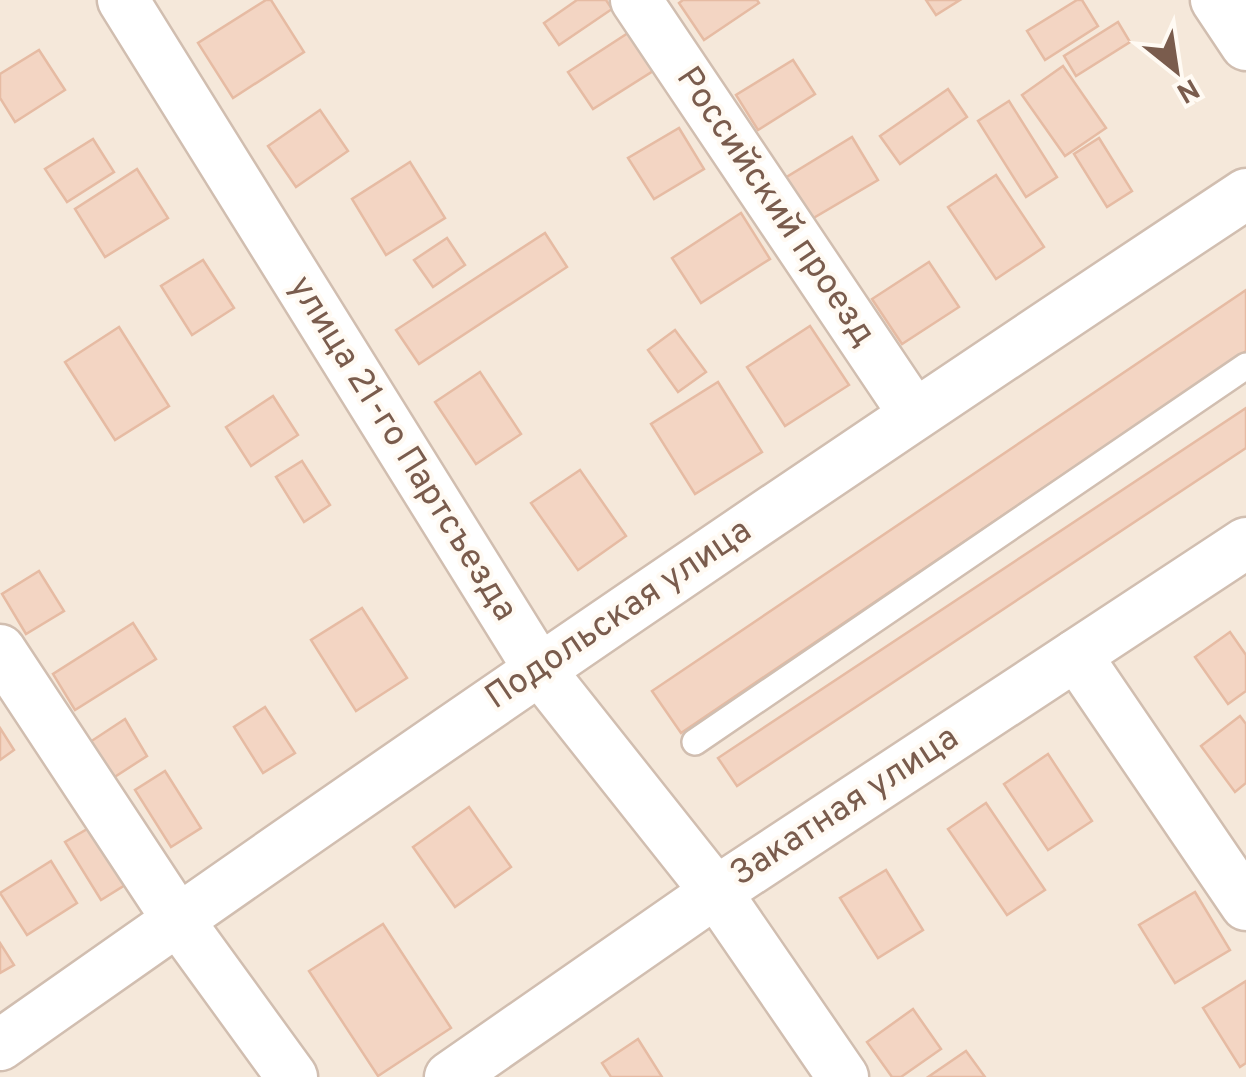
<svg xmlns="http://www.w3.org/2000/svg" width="1246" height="1077" font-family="Overpass,sans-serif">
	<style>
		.residential { fill: #f5e8da }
		.building { fill: #f3d5c3; stroke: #e6bba3; stroke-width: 2.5 }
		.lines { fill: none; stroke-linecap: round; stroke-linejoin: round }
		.service-casing { stroke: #d1beb0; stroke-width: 30 }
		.minor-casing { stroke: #d1beb0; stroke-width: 55 }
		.service { stroke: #fff; stroke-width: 25 }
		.minor { stroke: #fff; stroke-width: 50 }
		.labels { text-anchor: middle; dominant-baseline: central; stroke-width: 8; stroke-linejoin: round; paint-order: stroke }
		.street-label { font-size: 35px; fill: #7a5c4d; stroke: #fffaf3 }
	</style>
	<rect width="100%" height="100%" fill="#fdf6ec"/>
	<rect class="residential" x="0" y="0" width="1246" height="1077"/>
	<g class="building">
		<polygon points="266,0 271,0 304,52 233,98 198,43"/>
		<polygon points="577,0 606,0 612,9 559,45 544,23"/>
		<polygon points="683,0 757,0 759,3 704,40 679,3"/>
		<polygon points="926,0 960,0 936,15"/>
		<polygon points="1077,0 1082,0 1098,26 1045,60 1027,31"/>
		<polygon points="1118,22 1130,42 1076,76 1064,56"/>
		<polygon points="628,33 653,71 593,109 568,72"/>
		<polygon points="39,50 65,90 15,122 0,98 0,74"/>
		<polygon points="793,60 815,94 758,130 736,95"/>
		<polygon points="1063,66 1106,128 1065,156 1022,95"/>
		<polygon points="948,89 967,117 900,164 880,136"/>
		<polygon points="1009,101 1057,177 1026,197 978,121"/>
		<polygon points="320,110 348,151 296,187 268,146"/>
		<polygon points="679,128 704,169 654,199 628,158"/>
		<polygon points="852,137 878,180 810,220 785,178"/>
		<polygon points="1099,138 1132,191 1107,207 1074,154"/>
		<polygon points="93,139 114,172 67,202 45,169"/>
		<polygon points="410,162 445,218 386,255 352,199"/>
		<polygon points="137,169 168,218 105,257 75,209"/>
		<polygon points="996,175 1044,247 996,279 948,207"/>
		<polygon points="741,213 770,259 701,303 672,258"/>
		<polygon points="545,233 567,267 419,364 396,330"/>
		<polygon points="447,238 465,265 433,287 414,260"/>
		<polygon points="203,260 234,308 192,335 161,286"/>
		<polygon points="929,262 959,307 902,344 872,299"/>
		<polygon points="1246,290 1246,351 681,733 652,691"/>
		<polygon points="810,326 849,385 785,426 747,367"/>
		<polygon points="119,327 169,406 115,440 65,362"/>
		<polygon points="675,330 706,372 678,392 648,350"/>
		<polygon points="480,372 521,434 476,464 435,402"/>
		<polygon points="718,382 762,452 695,494 651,424"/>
		<polygon points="273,396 298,435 251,466 226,427"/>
		<polygon points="1246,408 1246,448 737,786 718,758"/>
		<polygon points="302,461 330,505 304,522 276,477"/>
		<polygon points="580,470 626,536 578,570 531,503"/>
		<polygon points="39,571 64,611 26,634 2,594"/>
		<polygon points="362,608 407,678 356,711 311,640"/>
		<polygon points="133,623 156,659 75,710 53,674"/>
		<polygon points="1230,632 1246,655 1246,691 1228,704 1195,657"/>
		<polygon points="265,707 295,753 263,773 234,727"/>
		<polygon points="1240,716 1246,724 1246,783 1235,792 1201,746"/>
		<polygon points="125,719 147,756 113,778 90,742"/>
		<polygon points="0,728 14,750 0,760"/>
		<polygon points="1048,754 1092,821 1048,850 1004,784"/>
		<polygon points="165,771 201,828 171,847 135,790"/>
		<polygon points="986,803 1045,890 1007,915 948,829"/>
		<polygon points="469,807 511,867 455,907 413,847"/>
		<polygon points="89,828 125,885 101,900 65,842"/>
		<polygon points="51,861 77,903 27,935 0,893"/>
		<polygon points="886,870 923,930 878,958 840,898"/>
		<polygon points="1195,892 1230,950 1175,983 1139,925"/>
		<polygon points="383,924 451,1028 378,1076 309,971"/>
		<polygon points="0,943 14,965 0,973"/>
		<polygon points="1246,981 1246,1063 1240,1067 1203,1008"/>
		<polygon points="913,1009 941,1049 901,1077 892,1077 867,1042"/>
		<polygon points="638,1039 662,1077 611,1077 602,1063"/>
		<polygon points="966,1051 985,1077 928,1077"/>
	</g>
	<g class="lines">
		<g class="service-casing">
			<polyline id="service" points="695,742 1246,366"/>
		</g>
		<g class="minor-casing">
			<g id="minor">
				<polyline points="123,0 539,669 716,892 843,1077"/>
				<polyline points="636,0 914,414"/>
				<polyline points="1216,0 1246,45"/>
				<polyline points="0,650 178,920 292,1077"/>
				<polyline points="1076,655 1246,905"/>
				<path d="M0,1045C411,755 826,472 1246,194"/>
				<polyline points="450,1077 716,892 1246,543"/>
			</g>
		</g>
		<use href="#service" class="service"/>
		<use href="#minor" class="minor"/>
	</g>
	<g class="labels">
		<g class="street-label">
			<text transform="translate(775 207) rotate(56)">Российский проезд</text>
			<text transform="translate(402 449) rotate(58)">улица 21-го Партсъезда</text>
			<text transform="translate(619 615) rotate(-34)">Подольская улица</text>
			<text transform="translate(845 807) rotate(-33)">Закатная улица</text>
		</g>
	</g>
	<g transform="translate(1176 70) rotate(150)" stroke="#fffaf3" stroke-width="8" paint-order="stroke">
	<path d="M0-8L18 38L0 25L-18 38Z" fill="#7a5c4d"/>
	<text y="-15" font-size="28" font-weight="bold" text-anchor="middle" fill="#7a5c4d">N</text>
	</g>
</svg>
